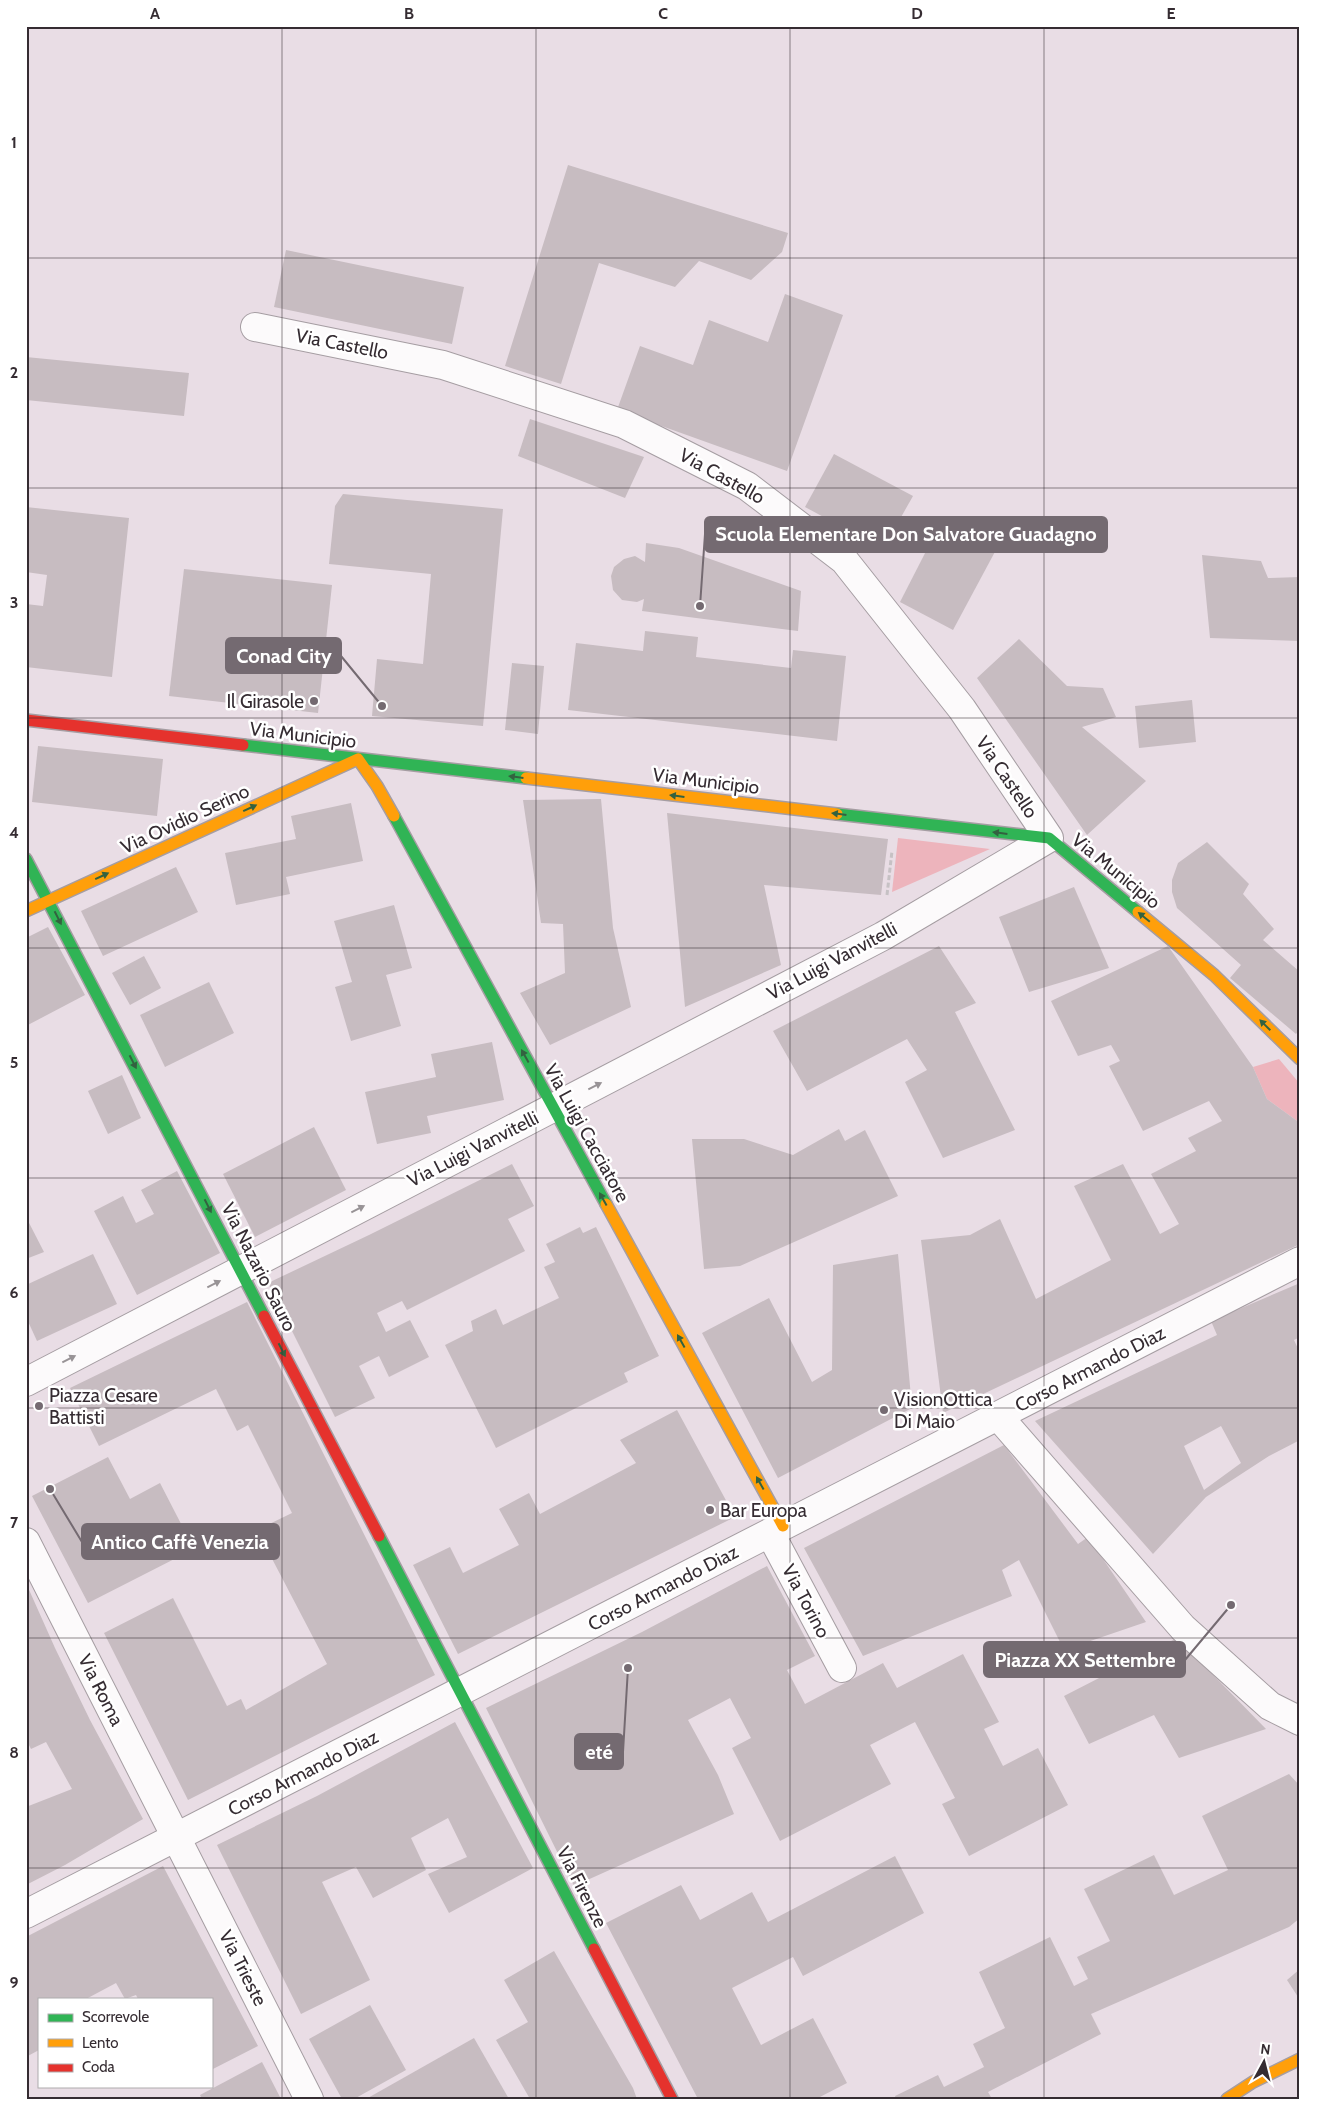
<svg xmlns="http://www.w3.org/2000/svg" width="1326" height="2125" font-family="Cabin,sans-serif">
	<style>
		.green { fill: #edb4bc }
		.building { fill: #c7bcc1; fill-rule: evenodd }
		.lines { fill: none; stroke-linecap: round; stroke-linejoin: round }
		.street-casing { stroke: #a59da2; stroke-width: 30 }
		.fast-casing { stroke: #a59da2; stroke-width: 14 }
		.slow-casing { stroke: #a59da2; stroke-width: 14 }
		.jam-casing { stroke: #a59da2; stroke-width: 14 }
		.path { stroke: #c6c1c4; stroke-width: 3; stroke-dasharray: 5 2.5; stroke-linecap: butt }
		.street { stroke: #fcfafb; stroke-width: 28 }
		.fast { stroke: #30b455; stroke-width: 11 }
		.slow { stroke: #ff9f0a; stroke-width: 11 }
		.jam { stroke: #e5322d; stroke-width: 11 }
		.oneway { fill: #336240 }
		.oneway2 { fill: #989396 }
		.grid { fill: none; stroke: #352c32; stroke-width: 1; stroke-opacity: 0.55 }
		.poi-dot { fill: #746a71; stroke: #fff; stroke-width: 2 }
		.labels { text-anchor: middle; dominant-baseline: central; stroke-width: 5; stroke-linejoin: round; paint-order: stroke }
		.street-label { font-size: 19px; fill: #352c32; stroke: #fff }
		.poi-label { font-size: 19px; fill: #352c32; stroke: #fff; text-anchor: start }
		.leader { fill: none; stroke: #746a71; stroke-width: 2 }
		.callout-dot { fill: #746a71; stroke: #fff; stroke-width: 2 }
		.callout { fill: #746a71; stroke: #746a71; stroke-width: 2 }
		.callout-label { font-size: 20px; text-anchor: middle; font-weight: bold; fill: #fff }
		.neatline { fill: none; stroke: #352c32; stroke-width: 2 }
		.grid-label { font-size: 16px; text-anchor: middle; font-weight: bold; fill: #352c32 }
	</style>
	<rect width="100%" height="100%" fill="#e9dde5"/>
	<g class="green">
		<polygon points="898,838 990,849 892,892"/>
		<polygon points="1279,1059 1300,1084 1300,1123 1267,1099 1253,1067"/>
	</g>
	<g class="building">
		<polygon points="568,165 788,233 782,252 751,280 699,261 675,287 599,263 561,384 505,366"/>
		<polygon points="286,250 464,287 452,344 274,307"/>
		<polygon points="785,294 843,315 787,471 617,410 640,346 693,365 709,320 768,342"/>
		<polygon points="26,357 189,373 184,416 26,400"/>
		<polygon points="530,419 644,457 625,498 518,456"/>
		<polygon points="834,454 913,496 883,549 805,507"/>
		<polygon points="343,494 503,509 483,726 372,716 377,659 423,664 431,574 329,564 335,506"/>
		<polygon points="26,507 129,518 112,677 26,667 26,604 43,606 47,575 26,572"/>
		<polygon points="942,520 997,548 953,630 900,602"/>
		<polygon points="646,543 679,548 801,591 798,631 642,611 644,599 637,602 622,600 613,590 611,576 614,567 624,559 635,556 645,562"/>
		<polygon points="1202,555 1261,561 1268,578 1300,577 1300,641 1210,638"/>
		<polygon points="184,569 332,585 318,713 169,696"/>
		<polygon points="645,631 698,637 696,657 791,668 793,650 846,656 837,741 568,710 576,643 643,651"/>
		<polygon points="1019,639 1067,686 1103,688 1116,717 1082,727 1146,781 1087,835 977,678"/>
		<polygon points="512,663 544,666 538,734 505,730"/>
		<polygon points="1192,700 1196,742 1139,748 1135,706"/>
		<polygon points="38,746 163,759 157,816 32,802"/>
		<polygon points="601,799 613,928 631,1007 550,1045 520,993 565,973 563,924 541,923 523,800"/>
		<polygon points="351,803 363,861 286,877 290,894 236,905 225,853 296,839 291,816"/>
		<polygon points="667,813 888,839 881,895 764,885 781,965 685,1007"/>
		<polygon points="1207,842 1249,884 1243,894 1274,929 1263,940 1300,972 1300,1029 1296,1034 1230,978 1241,965 1177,908 1172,892 1172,880 1178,863"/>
		<polygon points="176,867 198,912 103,956 81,911"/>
		<polygon points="1074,887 1109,968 1029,992 999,917"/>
		<polygon points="394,905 412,968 386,975 401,1026 351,1041 335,987 352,982 334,921"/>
		<polygon points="48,927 85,995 26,1026 26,938"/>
		<polygon points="939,946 976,1003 955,1012 1015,1130 943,1158 905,1082 927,1070 907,1039 807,1091 773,1031"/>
		<polygon points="1168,946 1253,1067 1267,1099 1300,1123 1300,1244 943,1413 921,1240 970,1235 1000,1219 1036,1299 1111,1260 1074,1186 1123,1164 1160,1234 1179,1224 1151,1174 1196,1151 1188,1138 1222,1121 1209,1101 1143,1131 1109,1066 1120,1061 1111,1045 1078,1056 1051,1001"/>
		<polygon points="144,956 161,988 130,1005 112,973"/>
		<polygon points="209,982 234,1033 165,1067 140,1015"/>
		<polygon points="492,1042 504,1100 427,1116 431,1133 377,1144 365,1092 436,1077 431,1054"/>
		<polygon points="122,1075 141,1118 108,1134 88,1091"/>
		<polygon points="314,1127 346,1190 255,1237 223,1174"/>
		<polygon points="839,1129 845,1141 865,1130 898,1196 740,1266 704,1269 692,1139 744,1139 793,1155"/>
		<polygon points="512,1164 534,1206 508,1219 525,1251 407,1310 402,1301 377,1313 386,1332 410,1320 429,1357 389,1377 379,1356 359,1366 375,1398 335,1417 268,1283 369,1235"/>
		<polygon points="177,1171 220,1253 137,1295 94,1211 123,1196 136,1223 154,1214 141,1190"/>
		<polygon points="26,1217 44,1252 26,1259"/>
		<polygon points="580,1227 583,1233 596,1227 659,1356 624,1373 628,1382 496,1448 445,1345 473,1331 471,1321 496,1309 503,1325 559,1298 544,1267 555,1262 546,1244"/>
		<polygon points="93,1254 117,1304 37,1341 26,1317 26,1285"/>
		<polygon points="898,1254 912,1408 778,1478 702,1333 769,1298 812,1382 832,1370 833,1265"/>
		<path d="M1300,1283V1337L1294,1340L1300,1353V1440L1269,1456L1206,1497L1153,1554L1035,1421L1217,1335L1211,1321ZM1221,1426L1241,1463L1204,1490L1184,1446Z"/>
		<polygon points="247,1302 435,1675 188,1800 104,1633 173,1598 227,1706 241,1699 246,1710 327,1664 257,1530 292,1513 248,1425 237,1431 216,1389 99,1446 70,1388"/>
		<polygon points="677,1410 735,1517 458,1654 413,1565 450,1547 463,1573 519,1545 499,1509 529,1493 540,1514 636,1463 620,1440"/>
		<polygon points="1004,1445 1078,1544 1088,1537 1146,1622 1064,1650 1019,1560 1002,1570 1012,1596 863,1656 804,1548"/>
		<polygon points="108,1457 130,1499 160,1483 194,1549 88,1603 32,1496"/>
		<polygon points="767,1566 815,1656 787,1670 805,1704 883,1663 897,1688 963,1654 999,1722 984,1729 1003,1766 1038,1748 1068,1805 969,1856 942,1804 955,1798 915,1722 870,1745 891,1784 780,1841 732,1748 751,1738 730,1698 688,1720 718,1775 734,1814 574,1886 486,1708 642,1632"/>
		<polygon points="26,1583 55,1648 90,1720 143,1819 65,1865 26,1885 26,1807 72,1789 46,1742 31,1749 26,1739"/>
		<polygon points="1177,1638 1266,1729 1179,1758 1154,1715 1089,1744 1064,1696"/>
		<polygon points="455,1722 533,1868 449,1913 428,1874 467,1857 448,1818 411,1838 426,1870 373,1898 356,1867 322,1882 370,1980 301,2014 217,1845 317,1796"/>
		<polygon points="1289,1774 1300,1786 1300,1918 1289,1927 1091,2014 1101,2034 988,2092 992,2099 896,2099 895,2096 938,2075 944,2087 984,2067 973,2044 1005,2028 979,1972 1050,1937 1074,1986 1088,1979 1077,1957 1110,1941 1084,1889 1154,1855 1174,1895 1228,1870 1202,1816"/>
		<polygon points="895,1856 924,1913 803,1976 793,1957 732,1988 761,2045 813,2018 847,2083 816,2099 698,2099 606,1923 681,1885 700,1920 752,1892 768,1922"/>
		<polygon points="163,1866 258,2046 211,2070 211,1999 138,1999 136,1995 125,1999 116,1983 86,1999 39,1999 39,2050 26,2057 26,1937"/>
		<polygon points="554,1951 633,2088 637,2099 530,2099 496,2040 528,2022 504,1980"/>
		<polygon points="1300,1969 1300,1995 1298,1997 1287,1980"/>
		<polygon points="370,2005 406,2070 354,2099 342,2099 309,2039"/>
		<polygon points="474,2038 509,2099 366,2099"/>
		<polygon points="262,2062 281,2099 202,2099 200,2095"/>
	</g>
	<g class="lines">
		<g class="street-casing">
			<g id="street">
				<polyline points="26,1382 883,936 1049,838 962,709 844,560 747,486 624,424 443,365 255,327"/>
				<polyline points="998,1416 1183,1628 1270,1706 1300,1721"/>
				<polyline points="770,1533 842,1668"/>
				<polyline points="26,1542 309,2099"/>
				<polyline points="26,1914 1300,1261"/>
			</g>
		</g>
		<g class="fast-casing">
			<g id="fast">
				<polyline points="243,745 526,778"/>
				<polyline points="837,814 1049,838 1138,912"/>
				<polyline points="394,816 606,1204"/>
				<polyline points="26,859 264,1316"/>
				<polyline points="379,1536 594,1949"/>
			</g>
		</g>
		<g class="slow-casing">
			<g id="slow">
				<polyline points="526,778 837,814"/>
				<polyline points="26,911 358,759 377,786 394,816"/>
				<polyline points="1138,912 1214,975 1300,1059"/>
				<polyline points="606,1204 783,1526"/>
				<polyline points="1227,2099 1253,2082 1300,2059"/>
			</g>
		</g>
		<g class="jam-casing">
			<g id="jam">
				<polyline points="26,720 243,745"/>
				<polyline points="264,1316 379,1536"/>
				<polyline points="594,1949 672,2099"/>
			</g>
		</g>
		<polyline class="path" points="887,895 892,851"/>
		<use href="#street" class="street"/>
		<use href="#fast" class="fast"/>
		<use href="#slow" class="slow"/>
		<use href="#jam" class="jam"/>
	</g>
	<defs><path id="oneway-solid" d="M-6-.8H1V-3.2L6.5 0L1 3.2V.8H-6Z" transform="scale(1.25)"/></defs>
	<g class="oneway">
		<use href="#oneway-solid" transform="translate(516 777) rotate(-173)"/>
		<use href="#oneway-solid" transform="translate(677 796) rotate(-173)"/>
		<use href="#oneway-solid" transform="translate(250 808) rotate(-25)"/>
		<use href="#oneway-solid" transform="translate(839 814) rotate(-173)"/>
		<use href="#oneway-solid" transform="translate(1000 833) rotate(-173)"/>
		<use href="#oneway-solid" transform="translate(102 876) rotate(-25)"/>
		<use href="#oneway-solid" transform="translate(1144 917) rotate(-141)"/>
		<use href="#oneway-solid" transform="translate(58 918) rotate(63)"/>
		<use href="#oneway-solid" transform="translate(1265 1025) rotate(-135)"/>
		<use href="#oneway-solid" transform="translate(525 1056) rotate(-119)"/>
		<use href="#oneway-solid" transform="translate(133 1062) rotate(63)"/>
		<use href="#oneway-solid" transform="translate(603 1199) rotate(-119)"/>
		<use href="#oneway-solid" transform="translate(208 1206) rotate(63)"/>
		<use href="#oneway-solid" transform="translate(681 1341) rotate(-119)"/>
		<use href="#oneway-solid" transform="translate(282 1350) rotate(63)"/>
		<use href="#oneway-solid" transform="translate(760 1483) rotate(-119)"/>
	</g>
	<g class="oneway2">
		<use href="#oneway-solid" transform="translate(595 1086) rotate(-27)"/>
		<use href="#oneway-solid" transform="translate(358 1209) rotate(-27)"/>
		<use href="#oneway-solid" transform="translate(214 1284) rotate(-27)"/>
		<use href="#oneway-solid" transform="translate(69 1359) rotate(-27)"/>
	</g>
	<path class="grid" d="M282,26V2099M536,26V2099M790,26V2099M1044,26V2099M26,258H1300M26,488H1300M26,718H1300M26,948H1300M26,1178H1300M26,1408H1300M26,1638H1300M26,1868H1300"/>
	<g class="poi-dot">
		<circle cx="314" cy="701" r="5"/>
		<circle cx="39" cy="1406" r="5"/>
		<circle cx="884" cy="1410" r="5"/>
		<circle cx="710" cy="1510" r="5"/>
	</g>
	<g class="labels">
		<g class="street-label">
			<text transform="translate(342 344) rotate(11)">Via Castello</text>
			<text transform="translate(722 476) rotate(29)">Via Castello</text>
			<text transform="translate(303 735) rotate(7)">Via Municipio</text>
			<text transform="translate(1007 777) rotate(56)">Via Castello</text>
			<text transform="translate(706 781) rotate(7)">Via Municipio</text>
			<text transform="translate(185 819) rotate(-25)">Via Ovidio Serino</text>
			<text transform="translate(1116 871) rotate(39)">Via Municipio</text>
			<text transform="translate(832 961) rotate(-28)">Via Luigi Vanvitelli</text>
			<text transform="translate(587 1133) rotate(61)">Via Luigi Cacciatore</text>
			<text transform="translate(473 1149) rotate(-27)">Via Luigi Vanvitelli</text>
			<text transform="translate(259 1267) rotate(63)">Via Nazario Sauro</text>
			<text transform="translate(1090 1369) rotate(-27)">Corso Armando Diaz</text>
			<text transform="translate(663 1588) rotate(-27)">Corso Armando Diaz</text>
			<text transform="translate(806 1601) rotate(62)">Via Torino</text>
			<text transform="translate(101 1690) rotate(63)">Via Roma</text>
			<text transform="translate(303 1773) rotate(-27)">Corso Armando Diaz</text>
			<text transform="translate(582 1887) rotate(63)">Via Firenze</text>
			<text transform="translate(243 1968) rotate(63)">Via Trieste</text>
		</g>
		<g class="poi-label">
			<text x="304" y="701" text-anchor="end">Il Girasole</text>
			<text x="49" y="1395">Piazza Cesare<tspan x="49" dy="22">Battisti</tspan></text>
			<text x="894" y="1399">VisionOttica<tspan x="894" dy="22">Di Maio</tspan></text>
			<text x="720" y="1510">Bar Europa</text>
		</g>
	</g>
	<path class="leader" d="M700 606L705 534M382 706L341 656M50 1489L82 1542M1231 1605L1185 1660M628 1668L623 1752"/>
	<g class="callout-dot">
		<circle cx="700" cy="606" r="5"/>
		<circle cx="382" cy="706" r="5"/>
		<circle cx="50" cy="1489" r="5"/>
		<circle cx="1231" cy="1605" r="5"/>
		<circle cx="628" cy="1668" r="5"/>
	</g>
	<g class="callout">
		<rect x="705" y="517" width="402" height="35" rx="5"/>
		<rect x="226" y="638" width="115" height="35" rx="5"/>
		<rect x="82" y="1524" width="197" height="35" rx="5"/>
		<rect x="984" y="1642" width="201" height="35" rx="5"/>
		<rect x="575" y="1734" width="48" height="35" rx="5"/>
	</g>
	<g class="callout-label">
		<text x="906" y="541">Scuola Elementare Don Salvatore Guadagno</text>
		<text x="284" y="663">Conad City</text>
		<text x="180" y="1549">Antico Caffè Venezia</text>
		<text x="1085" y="1667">Piazza XX Settembre</text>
		<text x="599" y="1759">eté</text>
	</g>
	<rect width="1326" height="2125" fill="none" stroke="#ffffff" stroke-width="55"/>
	<rect x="38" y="1998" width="175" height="90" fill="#ffffff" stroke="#aeabad"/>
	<rect x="48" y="2014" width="25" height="8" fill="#30b455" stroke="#aeabad"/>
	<text x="82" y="2022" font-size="15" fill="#352c32">Scorrevole</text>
	<rect x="48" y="2039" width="25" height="8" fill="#ff9f0a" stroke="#aeabad"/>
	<text x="82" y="2048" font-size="15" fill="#352c32">Lento</text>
	<rect x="48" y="2064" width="25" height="8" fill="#e5322d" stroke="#aeabad"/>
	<text x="82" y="2072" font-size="15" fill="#352c32">Coda</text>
	<g transform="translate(1264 2062) rotate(7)" stroke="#ffffff" stroke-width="4" paint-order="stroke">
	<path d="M0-4L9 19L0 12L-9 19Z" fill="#352c32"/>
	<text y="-8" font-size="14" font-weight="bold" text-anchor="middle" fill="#352c32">N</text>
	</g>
	<rect x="28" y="28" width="1270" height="2070" class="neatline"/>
	<g class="grid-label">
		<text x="155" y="19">A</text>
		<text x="409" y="19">B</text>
		<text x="663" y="19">C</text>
		<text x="917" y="19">D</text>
		<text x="1171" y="19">E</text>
		<text x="14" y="148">1</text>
		<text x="14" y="378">2</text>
		<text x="14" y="608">3</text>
		<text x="14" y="838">4</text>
		<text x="14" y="1068">5</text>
		<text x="14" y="1298">6</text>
		<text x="14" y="1528">7</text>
		<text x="14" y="1758">8</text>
		<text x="14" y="1988">9</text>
	</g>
</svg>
